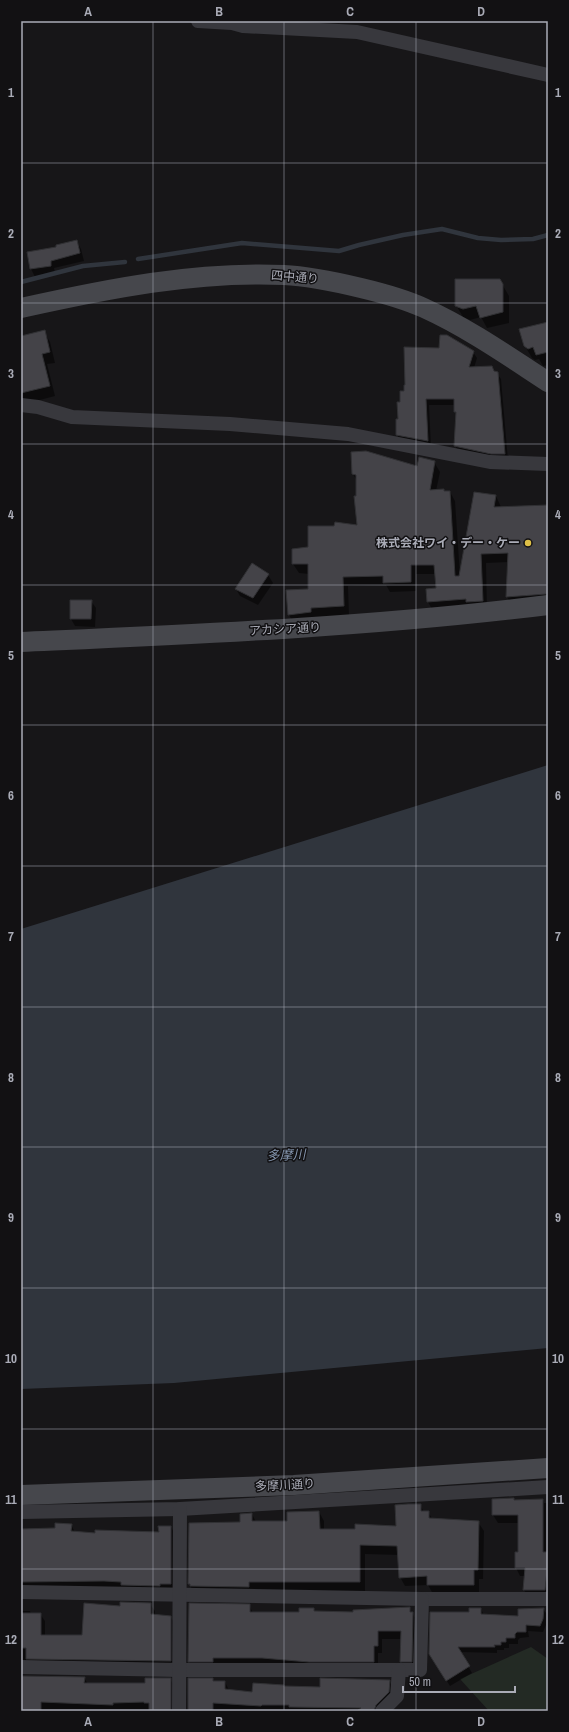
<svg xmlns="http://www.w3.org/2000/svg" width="569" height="1732" font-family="'Archivo Narrow','Noto Sans JP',sans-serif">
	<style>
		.green { fill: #232a24 }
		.water { fill: #30353d }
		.shadow { fill: #0007 }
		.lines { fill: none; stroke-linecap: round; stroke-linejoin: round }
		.stream { stroke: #30353d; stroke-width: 4.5 }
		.building { fill: #444348; stroke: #313134 }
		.street { stroke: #38383d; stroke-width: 14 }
		.secondary { stroke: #46474c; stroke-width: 20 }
		.grid { fill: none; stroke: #aaacb7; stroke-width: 1; stroke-opacity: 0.55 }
		.poi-dot { fill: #dfc047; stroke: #121113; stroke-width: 1.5 }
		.labels { text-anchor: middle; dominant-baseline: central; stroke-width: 3; stroke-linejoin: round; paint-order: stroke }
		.street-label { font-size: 12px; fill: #aaacb7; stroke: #121113 }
		.poi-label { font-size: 12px; font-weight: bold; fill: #aaacb7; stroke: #121113; text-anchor: end }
		.water-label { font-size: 13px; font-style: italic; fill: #8495ae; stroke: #121113 }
		.neatline { fill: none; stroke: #aaacb7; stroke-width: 1.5 }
		.grid-label { font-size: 13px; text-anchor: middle; font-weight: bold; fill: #aaacb7 }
	</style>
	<rect width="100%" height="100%" fill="#171618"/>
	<polygon class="green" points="531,1647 548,1659 548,1711 489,1711 460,1679"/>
	<polygon class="water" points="548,765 548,1348 174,1383 21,1389 21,929"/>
	<g class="shadow">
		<polygon points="76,241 81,249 84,261 54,268 55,273 35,277 31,269"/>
		<polygon points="502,284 509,296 509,323 487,328 481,317 470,320 463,317 456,305"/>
		<polygon points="548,326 548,365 543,366 539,359 535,360 532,358 525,346"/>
		<polygon points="44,332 50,342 55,363 47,364 55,396 21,405 21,337"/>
		<polygon points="473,352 477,358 474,368 492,367 501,379 508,460 459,452 455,446 457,415 455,405 429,405 431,447 400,441 397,434 401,403 405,392"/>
		<polygon points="434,462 440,472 436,491 450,492 455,501 460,575 475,493 496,496 501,507 548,506 548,603 513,607 507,597 509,562 486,563 487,610 433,611 428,602 437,589 436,574 416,574 416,591 390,592 386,585 348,586 349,615 294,624 289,615 309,590 309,574 299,573 293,564 293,550 309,548 359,526 357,481 353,474 418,468"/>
		<polygon points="268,575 273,583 258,605 240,596 236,589"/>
		<polygon points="91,601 96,608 95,627 75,626 71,619"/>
		<polygon points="514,1499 515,1501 543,1500 544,1503 548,1503 548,1598 529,1598 524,1590 525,1576 520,1576 516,1568 516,1553 519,1553 519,1523 498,1523 493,1515 493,1500"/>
		<polygon points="420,1505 424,1512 428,1512 433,1520 478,1522 484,1531 483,1579 479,1579 479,1594 433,1594 428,1585 405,1586 400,1577 399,1555 365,1554 365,1591 196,1595 189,1584 241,1523 252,1514 256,1522 288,1522 319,1512 324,1521 324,1530 356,1530 397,1527"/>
		<polygon points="71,1525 75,1532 96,1534 160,1533 171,1527 175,1534 175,1592 21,1586 21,1529 56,1529"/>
		<polygon points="150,1604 155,1611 155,1616 170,1616 175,1624 175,1669 21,1668 21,1611 30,1611 31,1614 40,1614 45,1621 45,1636 83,1636 121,1607"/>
		<polygon points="249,1605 253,1613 300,1613 313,1609 315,1612 354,1613 409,1608 417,1621 416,1669 406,1669 401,1661 402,1639 382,1639 382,1653 378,1653 378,1669 193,1669 189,1661"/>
		<polygon points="481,1609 484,1615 519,1617 543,1609 547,1614 546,1625 543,1632 528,1631 529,1637 520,1638 518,1640 518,1644 509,1644 509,1648 504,1648 504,1650 497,1650 497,1653 460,1652 472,1673 450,1686 430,1654 470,1613"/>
		<polygon points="21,1677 84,1678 88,1684 146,1684 170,1679 175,1687 174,1711 21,1711"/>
		<polygon points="213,1680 214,1682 225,1682 229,1690 253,1693 285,1687 321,1688 389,1681 393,1688 382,1711 189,1711"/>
	</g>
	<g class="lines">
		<g class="stream">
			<polyline points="138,259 242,243 339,251 359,245 403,235 442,229 478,238 501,240 533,239 548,235"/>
			<polyline points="21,282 83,266 125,262"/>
		</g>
	</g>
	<g class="building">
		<polygon points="77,240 80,253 51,261 51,266 30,269 27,252 56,247 56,245"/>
		<polygon points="455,279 500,279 503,284 503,312 480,318 476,306 463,309 455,306"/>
		<polygon points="548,322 548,352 536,355 533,347 528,349 524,346 519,329"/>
		<polygon points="45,330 50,352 42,354 50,386 21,393 21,336"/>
		<polygon points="440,335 447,335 474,351 469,367 492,366 494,371 498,372 505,454 491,454 454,446 456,412 454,412 454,399 426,399 428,441 396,435 396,419 398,419 397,402 400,402 400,391 404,391 404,385 405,385 404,347 439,348"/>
		<polygon points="366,451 417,466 419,457 435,461 430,490 444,489 444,491 450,491 455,576 459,576 474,492 496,495 494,507 548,505 547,594 506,597 508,553 481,554 483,601 466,602 466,599 427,602 426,589 436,588 434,565 411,565 411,582 383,583 383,576 343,577 344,606 311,608 311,612 288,615 286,590 308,589 308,564 292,564 292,549 308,547 308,526 334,526 335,522 357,525 354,496 356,496 356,475 352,474 351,452"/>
		<polygon points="252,563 269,574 253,598 235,589"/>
		<polygon points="70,600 92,600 91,619 70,619"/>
		<polygon points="514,1498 514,1500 543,1499 543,1552 548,1552 548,1570 547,1570 545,1590 523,1590 525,1568 515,1568 515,1552 518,1552 518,1515 492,1515 492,1499"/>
		<polygon points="408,1504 421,1504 421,1511 429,1511 429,1518 479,1521 478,1570 474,1570 474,1585 427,1585 427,1576 399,1578 397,1546 360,1545 360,1582 249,1582 249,1587 190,1586 190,1584 188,1584 189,1523 240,1522 240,1514 252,1513 252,1521 287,1521 287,1512 319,1511 320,1529 355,1529 355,1524 396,1526 395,1505"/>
		<polygon points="55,1523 72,1524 71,1531 95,1533 95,1530 159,1532 158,1526 171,1526 171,1584 160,1584 160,1586 121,1585 121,1582 104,1581 21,1582 21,1529 55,1528"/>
		<polygon points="120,1602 151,1603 151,1614 171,1616 171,1661 26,1659 26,1648 21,1648 21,1613 41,1613 41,1635 82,1635 84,1603 120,1606"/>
		<polygon points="189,1603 250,1604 250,1612 299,1612 299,1608 314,1608 314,1611 353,1612 353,1610 410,1607 410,1612 413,1612 412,1662 400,1662 401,1631 378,1631 378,1646 374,1646 374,1662 309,1662 262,1658 213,1658 213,1662 188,1662"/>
		<polygon points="469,1608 481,1608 481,1614 518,1616 518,1609 544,1608 543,1619 540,1626 526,1625 526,1632 517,1632 515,1634 515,1638 506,1638 506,1642 501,1642 501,1645 494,1645 495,1647 458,1647 470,1666 446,1681 429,1654 430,1612 469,1612"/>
		<polygon points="21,1676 85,1677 84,1683 145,1683 145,1678 171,1678 171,1711 149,1711 149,1703 144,1703 144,1702 113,1703 113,1705 41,1702 41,1711 21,1711"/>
		<polygon points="188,1678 213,1678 213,1681 225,1681 225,1689 252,1692 253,1683 284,1685 284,1686 320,1687 320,1678 390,1680 389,1692 376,1705 374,1711 357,1711 361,1708 289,1707 289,1705 262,1705 261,1706 213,1703 213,1711 188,1711"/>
	</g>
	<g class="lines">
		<g class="street">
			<polyline points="198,21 232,23 243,26 357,32 548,75"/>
			<polyline points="21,405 38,407 72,417 230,424 348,434 490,462 548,464"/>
			<polyline points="21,1512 180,1509 548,1487"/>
			<polyline points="21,1592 422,1599 548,1599"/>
			<polyline points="21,1667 180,1670 420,1670 422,1599"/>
			<polyline points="179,1711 180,1509"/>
			<polyline points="382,1711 397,1696 399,1670"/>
		</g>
		<g class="secondary">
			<path d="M21,308C107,289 195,271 284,275C309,276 336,282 361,288C382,293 404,299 424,308C468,328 508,356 548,382"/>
			<path d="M21,642C197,634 373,627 548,605"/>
			<polyline points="21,1495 294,1485 548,1468"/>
		</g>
	</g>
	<path class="grid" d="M153,21V1711M284,21V1711M416,21V1711M21,163H548M21,303H548M21,444H548M21,585H548M21,725H548M21,866H548M21,1007H548M21,1147H548M21,1288H548M21,1429H548M21,1569H548"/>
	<circle class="poi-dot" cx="528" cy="543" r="4"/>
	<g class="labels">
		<g class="street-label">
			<text transform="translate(295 277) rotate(5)">四中通り</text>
			<text transform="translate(285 629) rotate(-3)">アカシア通り</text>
			<text transform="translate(285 1485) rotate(-3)">多摩川通り</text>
		</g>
		<g class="poi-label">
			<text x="520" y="543">株式会社ワイ・デー・ケー</text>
		</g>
		<g class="water-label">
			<text transform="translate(286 1155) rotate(-2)">多摩川</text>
		</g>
	</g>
	<rect width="569" height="1732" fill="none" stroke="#121113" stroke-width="44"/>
	<path d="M403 1686v6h112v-6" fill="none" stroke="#aaacb7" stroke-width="2"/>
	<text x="409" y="1686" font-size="12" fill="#aaacb7" stroke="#121113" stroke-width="3" paint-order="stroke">50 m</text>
	<rect x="22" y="22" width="525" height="1688" class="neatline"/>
	<g class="grid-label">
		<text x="88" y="16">A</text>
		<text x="219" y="16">B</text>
		<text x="350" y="16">C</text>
		<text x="481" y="16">D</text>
		<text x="11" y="97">1</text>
		<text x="558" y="97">1</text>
		<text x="11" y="238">2</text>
		<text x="558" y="238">2</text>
		<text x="11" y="378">3</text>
		<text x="558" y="378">3</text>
		<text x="11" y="519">4</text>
		<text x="558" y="519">4</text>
		<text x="11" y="660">5</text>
		<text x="558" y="660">5</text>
		<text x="11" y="800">6</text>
		<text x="558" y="800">6</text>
		<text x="11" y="941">7</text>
		<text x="558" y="941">7</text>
		<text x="11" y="1082">8</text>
		<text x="558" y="1082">8</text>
		<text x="11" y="1222">9</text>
		<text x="558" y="1222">9</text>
		<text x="11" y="1363">10</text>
		<text x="558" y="1363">10</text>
		<text x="11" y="1504">11</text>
		<text x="558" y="1504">11</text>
		<text x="11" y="1644">12</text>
		<text x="558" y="1644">12</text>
		<text x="88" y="1726">A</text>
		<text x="219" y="1726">B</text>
		<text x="350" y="1726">C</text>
		<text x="481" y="1726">D</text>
	</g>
</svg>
